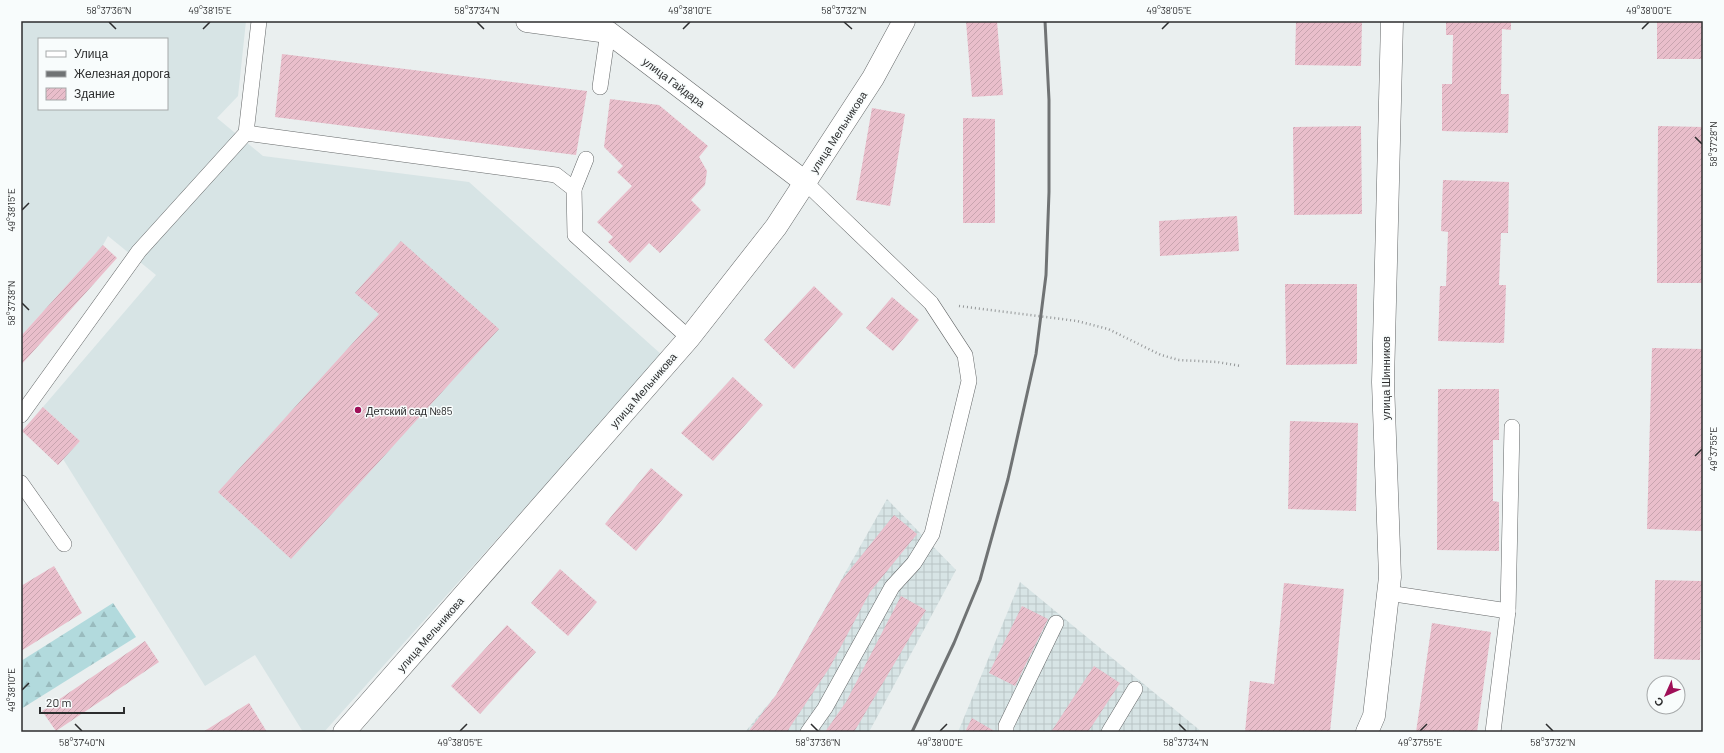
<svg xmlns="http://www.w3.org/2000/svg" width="1724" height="753" font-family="Barlow,sans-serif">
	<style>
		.built { fill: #d7e4e5; fill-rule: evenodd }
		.industrial { fill: url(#industrial-grid) }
		.forest { fill: url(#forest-firs) }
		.building { fill: url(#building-hatch) }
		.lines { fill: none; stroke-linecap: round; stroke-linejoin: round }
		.lane-casing { stroke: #656869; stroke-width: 16 }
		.street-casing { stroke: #656869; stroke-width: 23 }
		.path { stroke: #949798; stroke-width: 2.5; stroke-dasharray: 1 3; stroke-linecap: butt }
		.lane { stroke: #fff; stroke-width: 15 }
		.street { stroke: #fff; stroke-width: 22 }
		.rail { stroke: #707374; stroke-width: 3 }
		.ticks { fill: none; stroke: #2c2d2e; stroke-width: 1.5 }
		.poi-dot { fill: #9f0f58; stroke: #f8fcfc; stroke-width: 1.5 }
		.labels { text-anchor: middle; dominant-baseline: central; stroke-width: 3; stroke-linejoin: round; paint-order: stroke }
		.street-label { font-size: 11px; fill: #2c2d2e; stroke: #f8fcfc }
		.poi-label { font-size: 11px; fill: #2c2d2e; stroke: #f8fcfc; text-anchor: start }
		.neatline { fill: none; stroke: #2c2d2e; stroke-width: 1.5 }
		.ticks-label { font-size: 10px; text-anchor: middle; fill: #2c2d2e }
	</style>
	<defs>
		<pattern id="industrial-grid" width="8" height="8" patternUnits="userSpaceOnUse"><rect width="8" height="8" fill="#d7e4e5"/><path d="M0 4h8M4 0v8" fill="none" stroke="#b9c4c5"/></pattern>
		<pattern id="forest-firs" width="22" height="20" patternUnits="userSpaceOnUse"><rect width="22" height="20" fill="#b2dadd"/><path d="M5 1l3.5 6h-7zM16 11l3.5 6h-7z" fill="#99bbbe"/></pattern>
		<pattern id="building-hatch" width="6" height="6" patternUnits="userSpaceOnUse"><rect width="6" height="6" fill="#e9becb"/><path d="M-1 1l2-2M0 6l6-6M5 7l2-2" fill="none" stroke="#c8a4af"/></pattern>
	</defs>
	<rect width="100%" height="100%" fill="#eaefef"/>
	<path class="built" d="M21,21H246L238,96L217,118L263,156L469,182L662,355L324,732H303L255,655L205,686L63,459L80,441L43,407L156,275L108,236L103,245L21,336ZM39,39H167V109H39Z"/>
	<g class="industrial">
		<polygon points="887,499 956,570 869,732 745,732 776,695"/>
		<polygon points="1020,582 1202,732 958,732"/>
	</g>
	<polygon class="forest" points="113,603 136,637 21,709 21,661"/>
	<g class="building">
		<polygon points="966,21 997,21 1003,95 972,97"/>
		<polygon points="1296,21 1362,21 1361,66 1295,65"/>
		<polygon points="1446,21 1511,21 1511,30 1502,29 1501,94 1509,94 1508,133 1442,131 1442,84 1452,84 1453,35 1446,35"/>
		<rect x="1657" y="21" width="46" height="38"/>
		<polygon points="282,54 587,91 576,155 275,117"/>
		<polygon points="610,99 659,105 708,146 699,157 707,171 705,185 691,200 701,210 660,253 649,243 630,263 608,242 613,237 597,222 632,186 617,172 623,166 604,147"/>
		<polygon points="872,108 905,114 890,206 856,200"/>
		<polygon points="963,118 995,119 995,223 963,223"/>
		<polygon points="1361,126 1362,214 1294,215 1293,127"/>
		<polygon points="1658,126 1703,127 1703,283 1657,283"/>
		<polygon points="1443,180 1509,182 1508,233 1501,233 1499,285 1506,285 1504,343 1438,341 1440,286 1446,286 1448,232 1441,231"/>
		<polygon points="1237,216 1239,251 1160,256 1159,221"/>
		<polygon points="401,241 499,329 291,559 218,492 379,314 355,293"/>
		<polygon points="103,245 117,258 21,365 21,336"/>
		<polygon points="1285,284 1357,284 1357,364 1286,365"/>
		<polygon points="814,286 843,314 794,369 764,340"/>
		<polygon points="892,297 919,320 893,351 866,328"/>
		<polygon points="1652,348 1703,349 1702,531 1647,529"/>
		<polygon points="733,377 763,405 713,461 681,433"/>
		<polygon points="1438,389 1499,389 1499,440 1493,440 1493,501 1499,502 1499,551 1437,550"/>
		<polygon points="43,407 80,441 58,465 22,431"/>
		<polygon points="1290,421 1358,423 1356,511 1288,509"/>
		<polygon points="651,468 683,495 636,551 605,524"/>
		<polygon points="894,515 917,534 870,592 830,667 792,724 787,732 748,732 776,695 841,581"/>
		<polygon points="54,566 82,613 21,651 21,586"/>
		<polygon points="560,569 597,602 568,636 531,603"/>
		<polygon points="1655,580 1702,581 1700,660 1654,659"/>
		<polygon points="1284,583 1344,589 1330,732 1245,732 1250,681 1274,684"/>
		<polygon points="901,596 926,610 854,732 825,732 846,702"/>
		<polygon points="1022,606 1048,619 1015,686 989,673"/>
		<polygon points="1432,623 1491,632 1477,732 1416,732"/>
		<polygon points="507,625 536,652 480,714 451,686"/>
		<polygon points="145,641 159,662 56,731 42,711"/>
		<polygon points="1094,666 1120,683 1088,732 1051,732"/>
		<polygon points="249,703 267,732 203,732"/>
		<polygon points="972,718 996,732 965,732"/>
	</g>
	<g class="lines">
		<g class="lane-casing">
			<g id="lane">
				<polyline points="600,87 608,32"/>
				<polyline points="246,133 556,175 574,189 575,235 689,338"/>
				<polyline points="805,182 931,303 965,355 969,381 932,534 914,563 892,587 825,708 808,732"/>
				<polyline points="574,189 586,159"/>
				<polyline points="21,415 139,251 246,133 259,21"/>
				<polyline points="21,483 64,544"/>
				<polyline points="1388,593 1508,611 1493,732"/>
				<polyline points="1508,611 1512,427"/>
				<polyline points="1006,732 1006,726 1056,623"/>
				<polyline points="1109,732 1135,689"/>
			</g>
		</g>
		<g class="street-casing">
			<g id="street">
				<polyline points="527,21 608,32 805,182"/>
				<polyline points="344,732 689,338 776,227 873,78 904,21"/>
				<polyline points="1367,732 1374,716 1390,577 1383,382 1392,21"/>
			</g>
		</g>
		<polyline class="path" points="959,306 1077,321 1108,329 1161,355 1179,360 1217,362 1241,366"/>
		<use href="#lane" class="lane"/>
		<use href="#street" class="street"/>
		<polyline class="rail" points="912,732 954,643 980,580 1008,479 1036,354 1046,275 1049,192 1049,100 1045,21"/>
	</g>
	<path class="ticks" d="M109,22L116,29M477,22L484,29M844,22L852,29M203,29L210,22M683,29L690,22M1162,29L1169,22M1642,29L1649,22M1695,137L1702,144M22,210L29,203M22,303L29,310M1695,456L1702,449M22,690L29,683M75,724L82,731M811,724L818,731M1179,724L1186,731M1546,724L1553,731M460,731L467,724M940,731L947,724M1420,731L1427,724"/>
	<circle class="poi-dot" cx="358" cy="410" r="4"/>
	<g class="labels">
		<g class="street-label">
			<text transform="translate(674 82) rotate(37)">улица Гайдара</text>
			<text transform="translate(838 132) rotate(-57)">улица Мельникова</text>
			<text transform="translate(1385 378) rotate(-90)">улица Шинников</text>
			<text transform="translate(643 390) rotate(-49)">улица Мельникова</text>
			<text transform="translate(430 634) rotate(-49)">улица Мельникова</text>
		</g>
		<g class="poi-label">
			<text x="366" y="410">Детский сад №85</text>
		</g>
	</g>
	<rect width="1724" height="753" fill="none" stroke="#f8fcfc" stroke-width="44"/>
	<rect x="38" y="38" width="130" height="72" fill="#f8fcfc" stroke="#a6a9aa"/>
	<rect x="46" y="51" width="20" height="6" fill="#ffffff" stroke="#a6a9aa"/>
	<text x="74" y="58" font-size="12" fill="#2c2d2e">Улица</text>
	<rect x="46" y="71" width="20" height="6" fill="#707374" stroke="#a6a9aa"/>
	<text x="74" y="78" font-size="12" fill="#2c2d2e">Железная дорога</text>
	<rect x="46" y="88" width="20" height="12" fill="url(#building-hatch)" stroke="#a6a9aa"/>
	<text x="74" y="98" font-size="12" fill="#2c2d2e">Здание</text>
	<g transform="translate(1666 695) rotate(225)"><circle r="19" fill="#f8fcfc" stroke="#a6a9aa"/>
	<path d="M0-3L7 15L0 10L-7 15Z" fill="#9f0f58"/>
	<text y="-6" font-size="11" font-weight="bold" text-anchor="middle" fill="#2c2d2e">С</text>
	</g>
	<path d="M40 707v6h84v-6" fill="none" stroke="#2c2d2e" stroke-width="2"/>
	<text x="46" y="707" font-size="12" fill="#2c2d2e" stroke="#f8fcfc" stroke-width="3" paint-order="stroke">20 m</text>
	<rect x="22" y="22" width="1680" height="709" class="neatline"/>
	<g class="ticks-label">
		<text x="109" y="14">58°37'36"N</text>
		<text x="210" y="14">49°38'15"E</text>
		<text x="477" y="14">58°37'34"N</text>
		<text x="690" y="14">49°38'10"E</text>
		<text x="844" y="14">58°37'32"N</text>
		<text x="1169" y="14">49°38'05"E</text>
		<text x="1649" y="14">49°38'00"E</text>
		<text transform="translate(1713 144) rotate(-90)" y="4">58°37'28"N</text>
		<text transform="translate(11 210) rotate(-90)" y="4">49°38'15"E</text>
		<text transform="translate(11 303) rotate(-90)" y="4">58°37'38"N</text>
		<text transform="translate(1713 449) rotate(-90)" y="4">49°37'55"E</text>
		<text transform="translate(11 690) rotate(-90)" y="4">49°38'10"E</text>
		<text x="82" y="746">58°37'40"N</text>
		<text x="460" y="746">49°38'05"E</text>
		<text x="818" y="746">58°37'36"N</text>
		<text x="940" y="746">49°38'00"E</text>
		<text x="1186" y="746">58°37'34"N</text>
		<text x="1420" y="746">49°37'55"E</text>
		<text x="1553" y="746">58°37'32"N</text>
	</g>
</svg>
